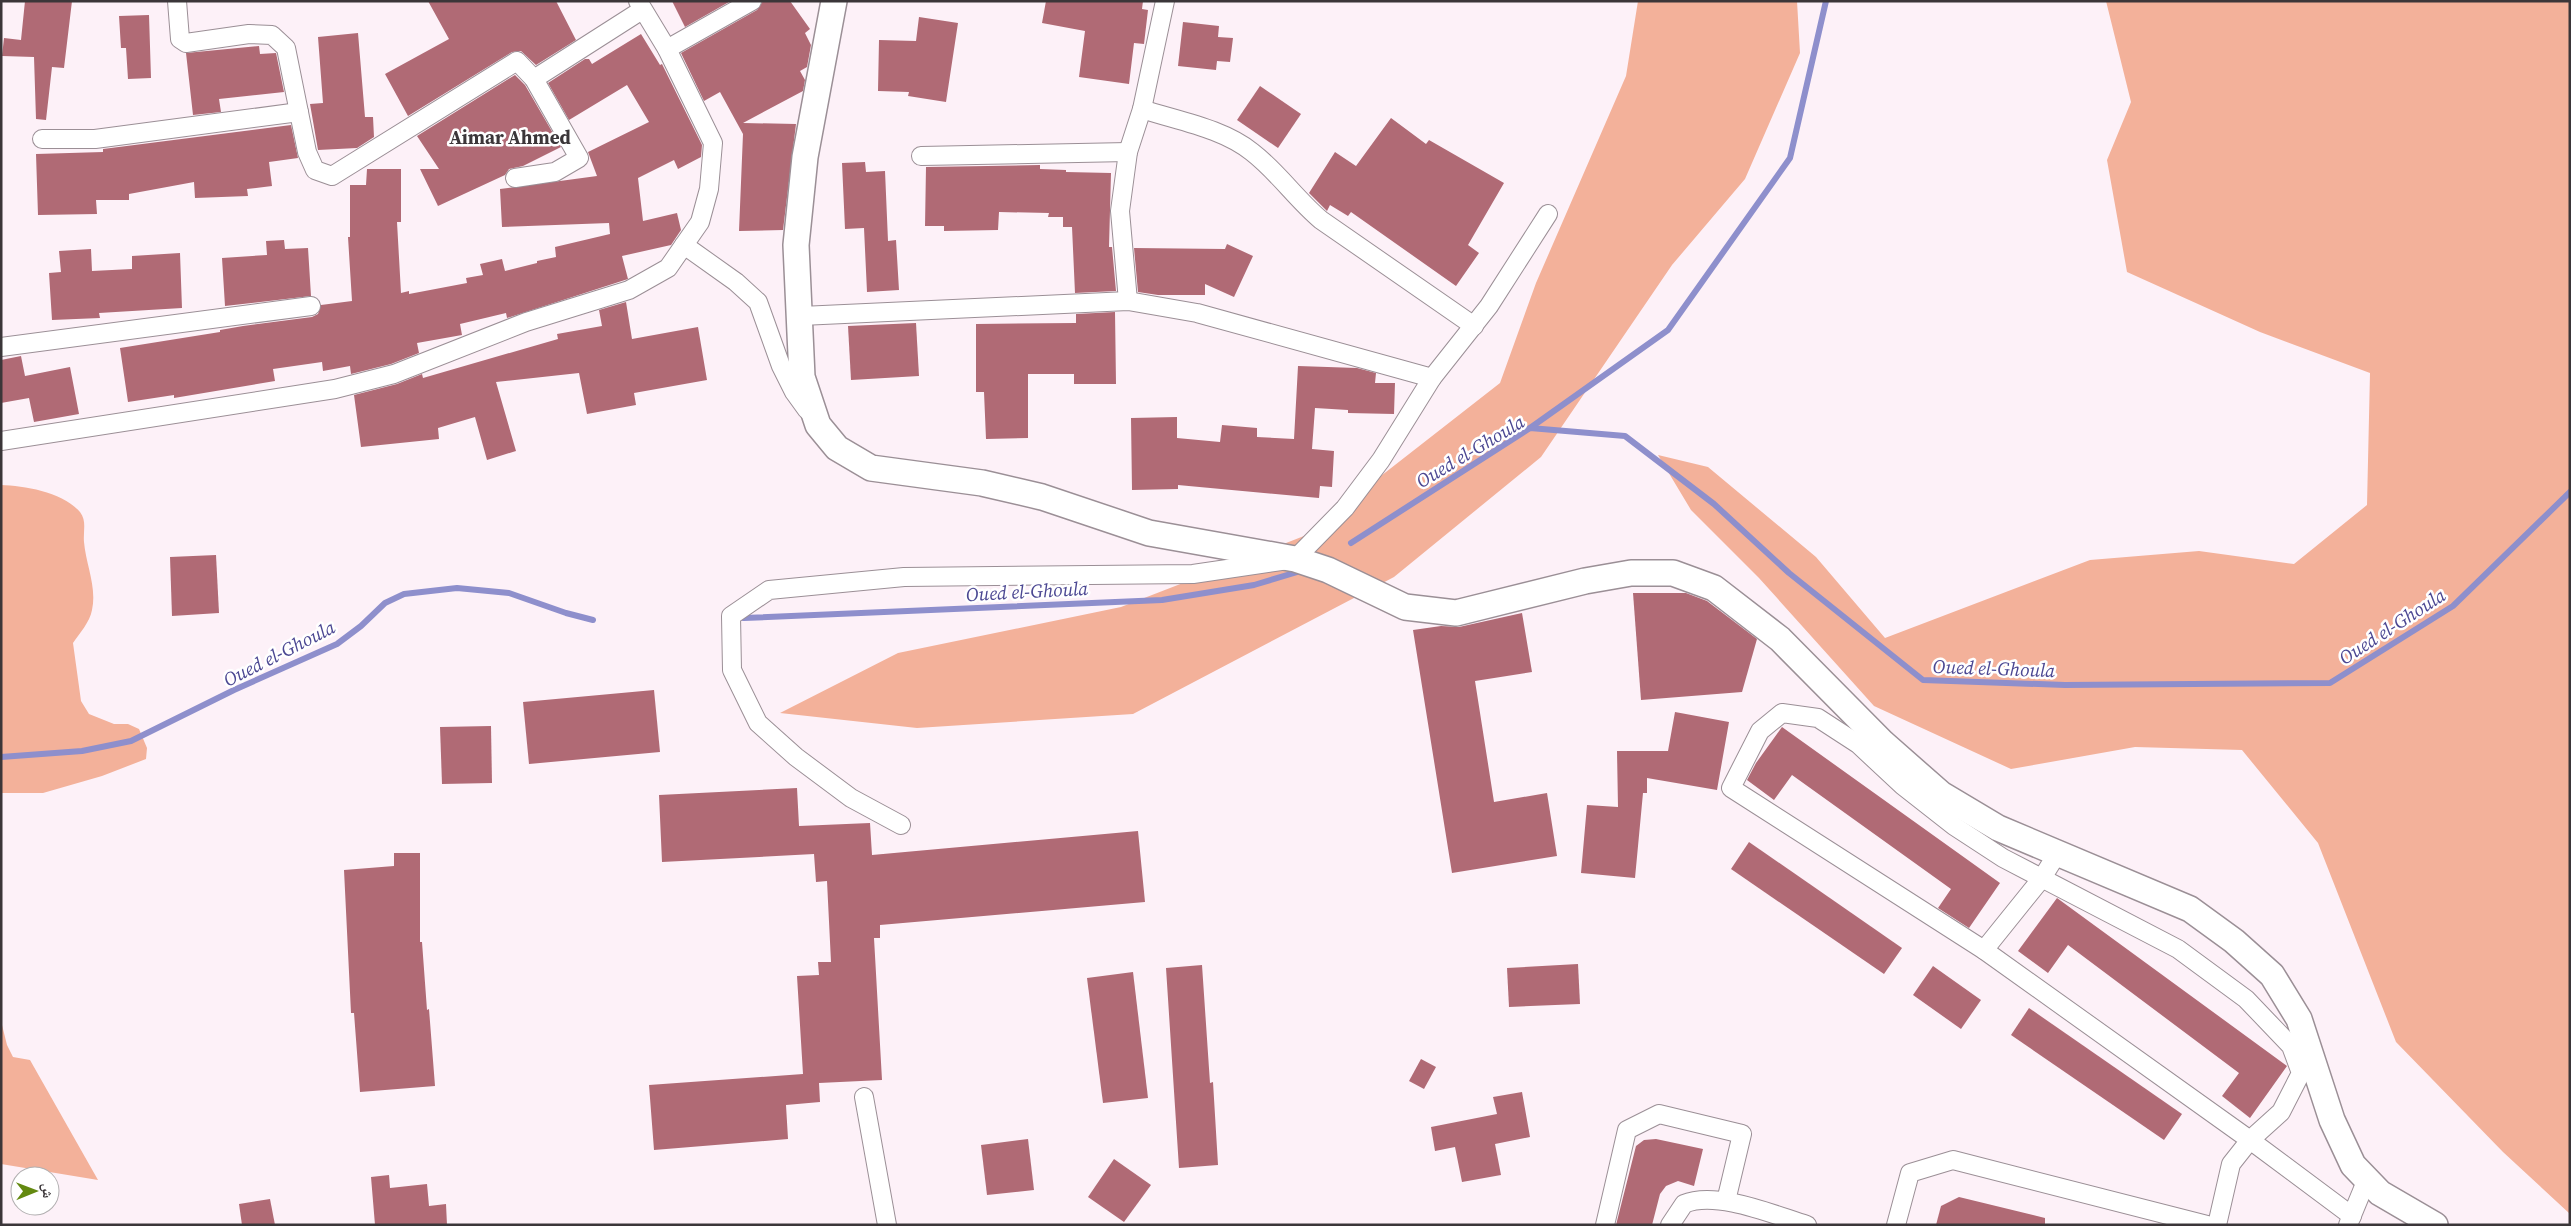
<svg xmlns="http://www.w3.org/2000/svg" width="2571" height="1226" font-family="'Source Serif 4','Noto Naskh Arabic',serif">
	<style>
		.green { fill: #f3b19a }
		.lines { fill: none; stroke-linecap: round; stroke-linejoin: round }
		.stream { stroke: #8e8fcc; stroke-width: 6 }
		.building { fill: #b06a75 }
		.street-casing { stroke: #9b8f96; stroke-width: 20 }
		.secondary-casing { stroke: #9b8f96; stroke-width: 28 }
		.street { stroke: #fff; stroke-width: 18 }
		.secondary { stroke: #fff; stroke-width: 25 }
		.labels { text-anchor: middle; dominant-baseline: central; stroke-width: 5; stroke-linejoin: round; paint-order: stroke }
		.neighbourhood-label { font-size: 19px; font-weight: bold; fill: #3b3639; stroke: #fff }
		.water-label { font-size: 19px; font-style: italic; fill: #4b4792; stroke: #fff }
	</style>
	<rect width="100%" height="100%" fill="#fdf1f8"/>
	<g class="green">
		<polygon points="1638,1 1797,1 1800,53 1745,179 1672,265 1541,457 1394,577 1133,714 917,728 780,713 898,653 1121,607 1304,536 1500,383 1536,283 1626,76"/>
		<polygon points="2106,1 2570,1 2570,1214 2503,1152 2396,1042 2318,843 2242,750 2135,747 2011,769 1874,706 1759,578 1691,510 1658,455 1708,467 1816,557 1885,638 2090,560 2199,551 2294,564 2367,505 2370,373 2260,332 2127,272 2107,160 2131,102"/>
		<path d="M1,485C25,486 63,492 80,512C87,521 83,531 84,542C86,565 97,587 92,610C90,622 79,634 73,643L81,701L89,714L114,724H128L139,729L147,748L146,759L102,776L43,793H1Z"/>
		<polygon points="1,1021 7,1045 13,1057 30,1060 98,1180 1,1164"/>
	</g>
	<g class="lines">
		<g class="stream">
			<polyline points="1530,428 1668,330 1790,158 1826,1"/>
			<polyline points="1351,543 1530,428 1625,436 1714,504 1789,573 1923,680 2065,685 2330,683 2453,606 2570,492"/>
			<polyline points="744,618 1162,600 1254,585 1304,570"/>
			<polyline points="1,757 82,751 131,741 234,690 337,644 361,626 385,603 404,594 457,588 509,593 566,613 593,620"/>
		</g>
	</g>
	<g class="building">
		<polygon points="25,1 72,1 64,68 52,67 46,120 36,119 34,57 2,56 4,38 21,40"/>
		<polygon points="428,1 556,1 576,40 536,65 521,51 512,52 408,116 385,74 449,39"/>
		<polygon points="672,1 729,1 729,2 685,27"/>
		<polygon points="763,1 790,1 810,29 805,33 811,45 807,67 800,71 805,80 803,91 743,123 796,124 783,230 739,231 743,134 720,92 704,101 681,53 757,10"/>
		<polygon points="1046,1 1143,1 1142,9 1148,10 1144,44 1134,43 1129,84 1079,77 1085,31 1042,23"/>
		<polygon points="149,15 151,78 128,79 126,48 121,48 119,16"/>
		<polygon points="919,17 958,23 946,102 908,96 909,92 878,91 879,40 916,41"/>
		<polygon points="1183,22 1219,26 1218,37 1233,38 1230,62 1217,61 1216,70 1178,66"/>
		<polygon points="358,33 365,117 373,117 374,137 357,148 318,150 310,104 323,103 318,37"/>
		<polygon points="641,34 660,65 662,64 702,145 701,157 678,169 674,160 638,178 643,221 677,213 681,230 671,245 622,256 628,279 507,318 506,313 460,324 462,335 417,343 419,353 391,364 351,374 350,366 323,371 322,362 273,369 275,381 174,398 174,395 128,402 120,348 220,332 220,330 243,326 312,317 318,314 321,305 352,301 348,237 350,237 350,185 366,185 367,169 401,169 401,222 397,222 401,293 409,291 409,294 467,283 466,278 483,275 480,264 502,259 505,271 537,263 537,261 556,257 555,247 610,234 609,223 502,227 500,189 597,176 588,152 649,122 627,85 569,120 548,83 585,59 589,59 592,64"/>
		<polygon points="259,46 260,54 276,53 284,92 219,99 221,112 193,115 186,53"/>
		<polygon points="515,75 525,85 561,147 523,166 509,169 505,175 438,206 420,169 439,169 417,136"/>
		<polygon points="1260,86 1301,114 1278,148 1237,120"/>
		<polygon points="1391,118 1426,144 1429,140 1504,183 1468,245 1479,253 1456,286 1351,212 1348,216 1330,205 1327,211 1309,193 1335,152 1356,166"/>
		<polygon points="291,125 298,158 269,162 272,186 247,189 248,196 195,198 194,182 129,194 129,200 96,200 97,214 38,215 36,154 103,152 103,149"/>
		<polygon points="865,162 866,172 885,171 888,241 896,240 899,290 867,292 864,228 845,229 842,163"/>
		<polygon points="1040,165 1040,169 1066,170 1066,172 1111,173 1109,247 1112,247 1116,291 1075,293 1072,227 1063,227 1063,217 1048,217 1049,213 999,212 998,230 944,231 944,226 925,226 926,167"/>
		<polygon points="284,240 285,249 308,248 311,296 225,306 222,258 267,255 266,241"/>
		<polygon points="1227,244 1253,256 1234,297 1205,284 1205,295 1158,295 1138,292 1134,248 1225,249"/>
		<polygon points="91,249 92,271 132,269 132,256 180,253 182,308 99,313 100,318 52,320 49,273 61,272 59,251"/>
		<polygon points="626,302 632,339 698,327 707,380 634,393 636,405 587,414 579,373 496,382 516,451 487,460 475,417 438,428 439,439 361,447 354,395 397,384 422,374 423,378 558,339 557,334 602,326 599,310"/>
		<polygon points="1115,312 1116,384 1074,384 1074,374 1028,374 1028,438 986,439 984,392 976,392 976,324 1076,323 1076,314"/>
		<polygon points="916,323 919,376 851,380 848,326"/>
		<polygon points="21,356 25,376 70,367 79,414 34,422 29,398 1,403 1,360"/>
		<polygon points="1298,366 1357,368 1376,373 1375,383 1395,383 1394,414 1348,413 1348,410 1315,408 1312,449 1334,451 1332,487 1320,486 1319,498 1178,485 1178,489 1132,490 1131,418 1177,417 1177,438 1220,442 1222,425 1257,428 1257,437 1294,439"/>
		<polygon points="216,555 219,613 172,616 170,557"/>
		<polygon points="1633,593 1686,593 1707,601 1757,639 1742,692 1641,700"/>
		<polygon points="1522,613 1532,672 1475,681 1494,802 1547,793 1557,856 1452,873 1413,630 1441,626 1459,627"/>
		<polygon points="654,690 660,752 529,764 523,702"/>
		<polygon points="1675,712 1729,722 1717,790 1647,778 1647,793 1643,793 1635,878 1581,873 1587,805 1618,807 1617,751 1668,751"/>
		<polygon points="491,726 492,783 442,784 440,727"/>
		<polygon points="1782,727 2000,883 1969,928 1938,908 1951,889 1792,775 1774,800 1747,780 1756,763"/>
		<polygon points="797,788 799,826 870,823 872,855 1138,831 1145,902 880,925 880,938 874,938 882,1080 819,1083 820,1102 786,1105 788,1139 654,1150 649,1085 803,1074 797,976 819,975 818,962 831,962 827,881 816,882 814,854 662,862 659,795"/>
		<polygon points="1749,842 1902,948 1884,974 1731,869"/>
		<polygon points="394,853 420,853 420,942 422,942 427,1010 429,1009 435,1086 360,1092 354,1013 351,1013 344,870 394,866"/>
		<polygon points="2057,898 2287,1066 2250,1118 2222,1096 2239,1073 2068,945 2048,973 2018,951"/>
		<polygon points="1578,964 1580,1004 1509,1007 1507,968"/>
		<polygon points="1202,965 1210,1083 1213,1082 1218,1165 1179,1168 1166,968"/>
		<polygon points="1933,966 1981,1000 1961,1029 1913,995"/>
		<polygon points="1133,972 1148,1098 1103,1103 1087,978"/>
		<polygon points="2029,1008 2182,1114 2164,1140 2011,1035"/>
		<polygon points="1421,1059 1436,1067 1424,1089 1409,1081"/>
		<polygon points="1522,1092 1530,1137 1495,1144 1501,1175 1462,1182 1455,1147 1435,1151 1431,1127 1497,1114 1493,1097"/>
		<polygon points="1028,1139 1034,1190 987,1195 981,1145"/>
		<polygon points="1656,1139 1703,1149 1694,1186 1678,1181 1666,1186 1660,1194 1652,1225 1616,1225 1636,1146 1644,1140"/>
		<polygon points="1114,1159 1151,1185 1124,1222 1088,1197"/>
		<polygon points="389,1175 390,1188 427,1184 429,1206 446,1204 447,1225 375,1225 371,1177"/>
		<polygon points="1959,1197 2045,1218 2045,1225 1936,1225 1941,1206"/>
		<polygon points="270,1199 275,1225 242,1225 239,1204"/>
	</g>
	<g class="lines">
		<g class="street-casing">
			<g id="street">
				<polyline points="177,1 180,39 186,43 249,34 272,35 286,48 307,152 315,170 332,176 517,61 534,79 579,158 555,172 515,178"/>
				<polyline points="638,1 667,49 713,143 709,189 700,222 684,245"/>
				<polyline points="667,49 752,1"/>
				<polyline points="534,79 642,10"/>
				<path d="M1142,109C1178,121 1222,128 1252,152C1278,172 1296,199 1321,220L1474,326"/>
				<polyline points="42,139 95,139 299,112"/>
				<polyline points="921,156 1128,152"/>
				<polyline points="1128,301 1120,211 1128,152 1142,109 1165,1"/>
				<polyline points="801,316 1128,301 1197,313 1432,378"/>
				<polyline points="1,347 311,306"/>
				<polyline points="1,441 335,389 394,374 526,322 629,290 668,268 684,245 736,282 758,302 781,366 794,392 807,410"/>
				<polyline points="901,825 851,798 796,757 758,723 732,670 731,616 769,590 904,577 1193,574 1295,559 1345,508 1381,460 1432,378 1489,306 1548,214"/>
				<polyline points="1984,950 2042,878 2057,854"/>
				<polyline points="864,1097 887,1225"/>
				<polyline points="1605,1225 1627,1130 1659,1114 1742,1134 1726,1201"/>
				<path d="M1670,1225L1684,1204C1716,1190 1774,1215 1807,1225"/>
				<polyline points="1896,1225 1910,1173 1953,1160 2207,1225"/>
				<polyline points="2217,1225 2231,1164 2250,1140 2281,1112 2301,1073 2291,1046 2246,999 2178,949 2003,858 1954,826 1903,786 1858,744 1818,718 1782,713 1760,731 1731,788 1984,950 2250,1140 2352,1216"/>
				<polyline points="2348,1225 2367,1179"/>
			</g>
		</g>
		<g class="secondary-casing">
			<polyline id="secondary" points="834,1 805,157 796,245 802,377 818,425 837,448 871,468 982,483 1042,497 1149,533 1295,559 1328,570 1405,607 1456,613 1585,581 1631,573 1673,573 1714,588 1780,639 1883,743 1941,794 1998,828 2190,909 2234,941 2272,975 2299,1019 2332,1120 2353,1165 2380,1193 2435,1225"/>
		</g>
		<use href="#street" class="street"/>
		<use href="#secondary" class="secondary"/>
	</g>
	<g class="labels">
		<g class="neighbourhood-label">
			<text x="510" y="137">Aimar Ahmed</text>
		</g>
		<g class="water-label">
			<text transform="translate(1470 451) rotate(-31)">Oued el-Ghoula</text>
			<text transform="translate(1027 591) rotate(-3)">Oued el-Ghoula</text>
			<text transform="translate(2392 626) rotate(-33)">Oued el-Ghoula</text>
			<text transform="translate(279 653) rotate(-27)">Oued el-Ghoula</text>
			<text transform="translate(1994 668) rotate(2)">Oued el-Ghoula</text>
		</g>
	</g>
	<rect width="2571" height="1226" fill="none" stroke="#3b3639" stroke-width="5"/>
	<g transform="translate(35 1191) rotate(89)"><circle r="24" fill="#ffffff" stroke="#b1afb0"/>
	<path d="M0-4L9 19L0 12L-9 19Z" fill="#638910"/>
	<text y="-8" font-size="14" font-weight="bold" text-anchor="middle" fill="#3b3639">ش</text>
	</g>
</svg>
